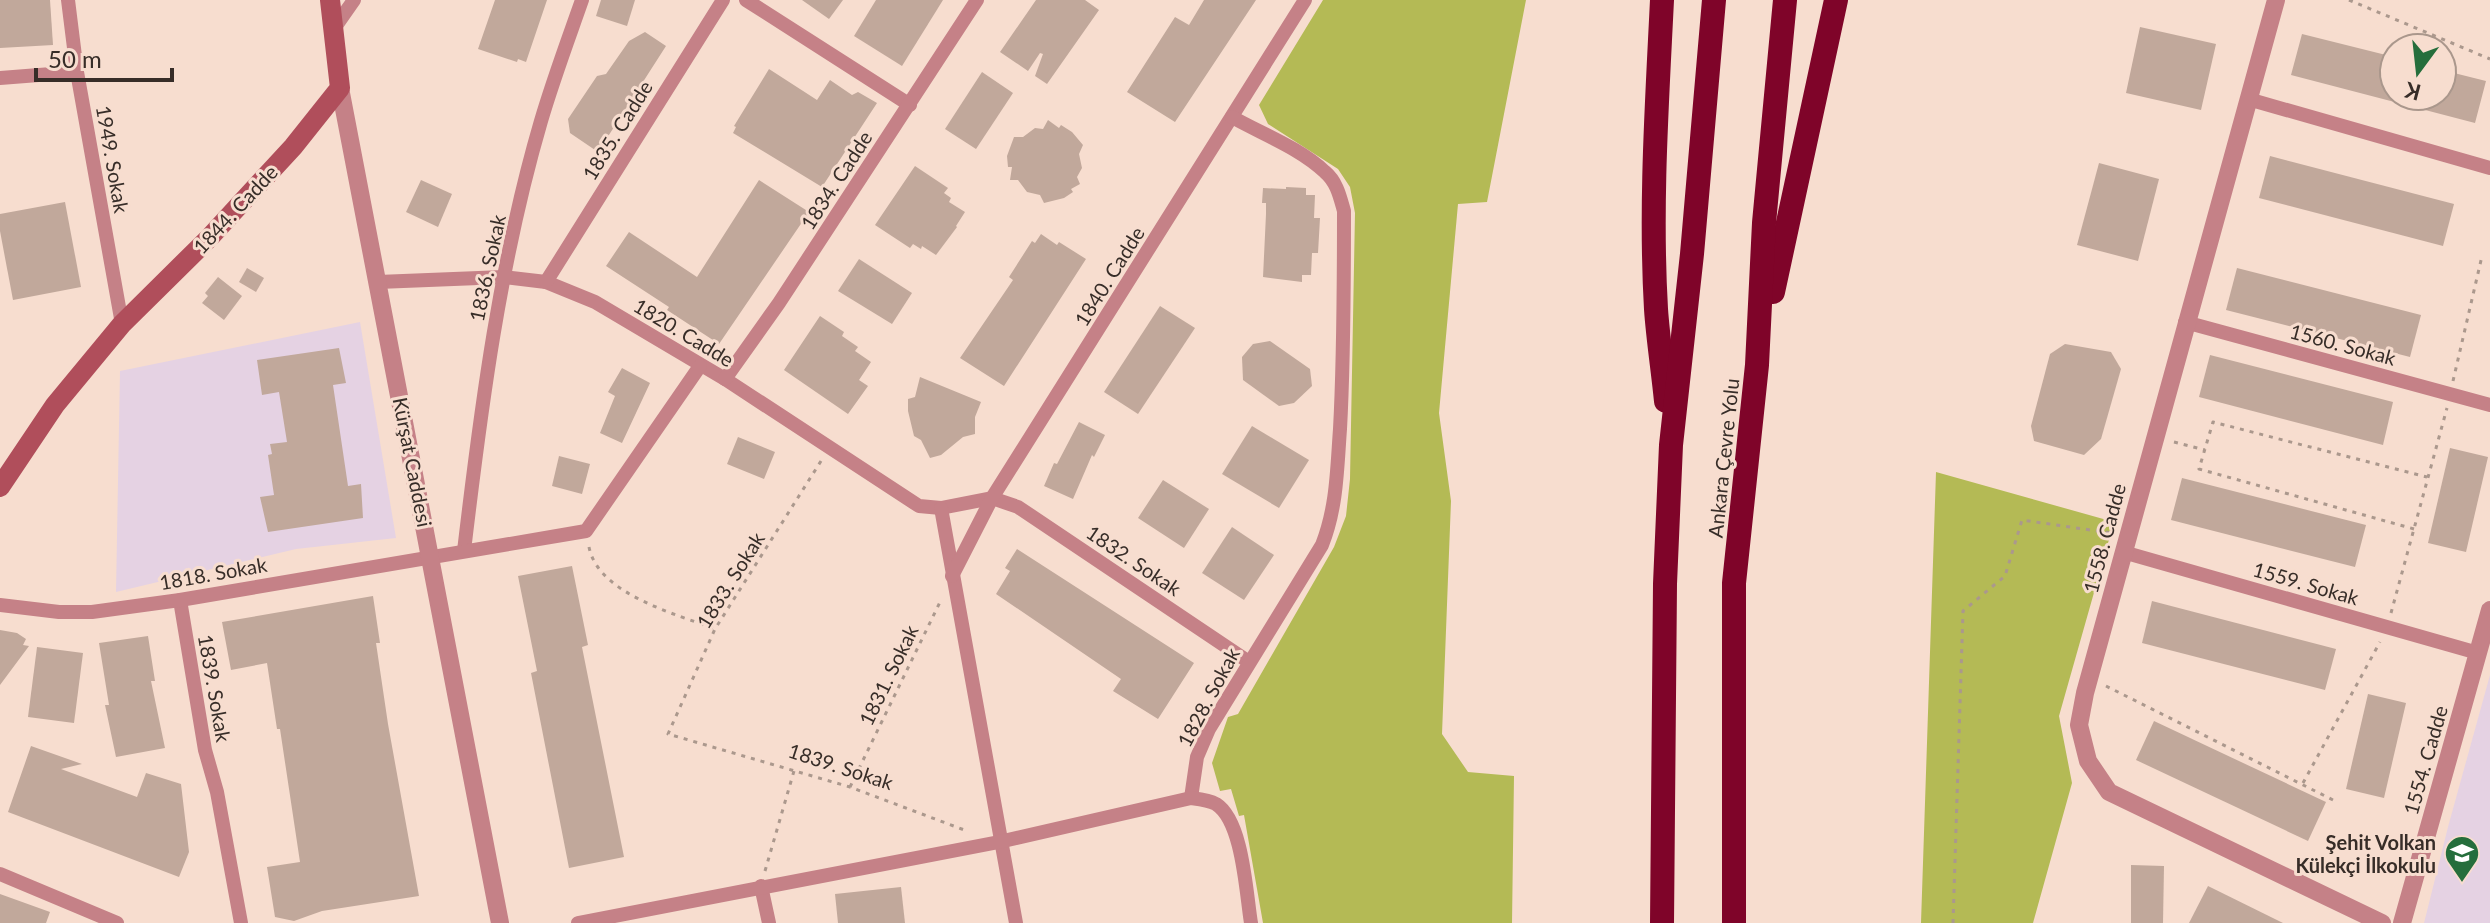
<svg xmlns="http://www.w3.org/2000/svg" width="2490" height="923" font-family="Lato,sans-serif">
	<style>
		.education { fill: #e5d2e3 }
		.green { fill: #b4ba55 }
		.building { fill: #c1a89b }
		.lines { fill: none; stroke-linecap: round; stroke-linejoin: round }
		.path { stroke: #ab988d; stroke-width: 3; stroke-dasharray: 4 6; stroke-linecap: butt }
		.minor { stroke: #c58187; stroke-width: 14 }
		.tertiary { stroke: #c58187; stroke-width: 18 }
		.secondary { stroke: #b04e5b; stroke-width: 20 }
		.motorway { stroke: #7f0429; stroke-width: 24 }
		.labels { text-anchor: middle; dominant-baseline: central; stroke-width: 6; stroke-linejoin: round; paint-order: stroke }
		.street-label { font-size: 20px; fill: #372d28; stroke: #f7ddcf }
		.poi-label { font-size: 20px; font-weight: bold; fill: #372d28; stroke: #f7ddcf; text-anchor: end }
	</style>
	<rect width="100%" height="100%" fill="#f7ddcf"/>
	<g class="education">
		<polygon points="360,322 396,538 296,549 116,592 120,371"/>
		<polygon points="2490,675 2490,923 2424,923 2448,827"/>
	</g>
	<g class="green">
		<polygon points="1323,0 1526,0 1487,202 1458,204 1439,413 1451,501 1442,734 1468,772 1514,776 1512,923 1263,923 1244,815 1239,816 1231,789 1220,791 1212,763 1228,717 1238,714 1334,547 1346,516 1350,479 1355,213 1350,187 1338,169 1268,124 1259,105"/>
		<polygon points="1936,472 2114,522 2059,716 2072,783 2033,923 1921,923"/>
	</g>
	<g class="building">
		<polygon points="0,0 50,0 53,45 0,48"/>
		<polygon points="495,0 547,0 526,62 518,59 517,62 478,49"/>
		<polygon points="601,0 635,0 627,26 596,16"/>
		<polygon points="802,0 843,0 829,19"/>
		<polygon points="876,0 943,0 902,66 854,36"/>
		<polygon points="1036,0 1085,0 1099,10 1047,84 1035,76 1043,54 1040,53 1028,71 1000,52"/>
		<polygon points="1204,0 1256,0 1175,122 1127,92 1175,17 1189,25"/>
		<polygon points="2140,27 2216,44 2201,110 2126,93"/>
		<polygon points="645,32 666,46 598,152 570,133 568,119 597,76 606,74 629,41"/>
		<polygon points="2302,34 2394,57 2394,96 2442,96 2442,70 2486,81 2475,123 2291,75"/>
		<polygon points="769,69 817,100 830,80 852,95 858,92 877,103 822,187 733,133 736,127 734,126"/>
		<polygon points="982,72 1013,93 976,149 945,129"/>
		<polygon points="1048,120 1059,128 1061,125 1072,132 1083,145 1079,154 1082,168 1077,177 1080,184 1071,189 1073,192 1064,198 1044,203 1040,195 1027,192 1018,180 1010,180 1012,167 1008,167 1007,156 1014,137 1023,137 1035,128 1043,129"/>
		<polygon points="2270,156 2454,204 2443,246 2259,198"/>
		<polygon points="2099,163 2159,179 2138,261 2077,245"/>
		<polygon points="915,166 948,188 944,193 951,198 949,202 965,212 956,226 957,227 936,255 922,246 921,249 913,244 910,248 875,225"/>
		<polygon points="421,180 452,194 438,227 406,212"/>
		<polygon points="759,180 809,212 719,344 667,310 669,307 606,266 629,232 697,277"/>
		<polygon points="1286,187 1306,188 1306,195 1315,195 1314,218 1320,218 1318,253 1312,253 1311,275 1302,275 1302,282 1263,277 1266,214 1266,203 1262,203 1263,188 1286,189"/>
		<polygon points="65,202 81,287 13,300 0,231 0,214"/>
		<polygon points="1041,234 1057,245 1059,242 1086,259 1004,386 960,358 1013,280 1009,277 1032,241 1035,243"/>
		<polygon points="859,259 912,293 892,324 838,291"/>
		<polygon points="247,268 264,278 256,292 239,282"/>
		<polygon points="2237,268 2421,315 2410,357 2226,310"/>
		<polygon points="218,277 242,296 224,320 202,303 208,296 205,293"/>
		<polygon points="1160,306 1195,328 1138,414 1104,392"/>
		<polygon points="820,316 844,332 842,336 858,347 855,351 871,362 859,380 868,386 848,414 784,370"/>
		<polygon points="1270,341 1310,369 1312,386 1294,403 1279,406 1243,380 1242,357 1253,344"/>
		<polygon points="2065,344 2111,352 2121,369 2101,439 2084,455 2034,441 2031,426 2050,354"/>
		<polygon points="339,348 346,383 333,385 348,486 361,484 363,518 268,532 260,497 274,495 268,455 272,454 270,444 287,442 279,392 262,395 257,360"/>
		<polygon points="2210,355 2393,402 2383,445 2199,397"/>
		<polygon points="622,368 650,383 622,443 600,433 615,396 608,392"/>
		<polygon points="920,377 981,402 975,417 975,434 963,437 941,455 930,458 921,440 914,436 908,411 908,399 915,397"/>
		<polygon points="1079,422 1105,435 1094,457 1092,455 1073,499 1044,486 1054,463 1057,464"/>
		<polygon points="1252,426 1309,460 1279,508 1222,474"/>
		<polygon points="738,437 775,452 764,479 727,464"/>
		<polygon points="2450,448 2488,457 2466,552 2428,543"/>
		<polygon points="559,456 590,464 582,494 552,486"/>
		<polygon points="2182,478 2366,525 2355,567 2171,520"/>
		<polygon points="1163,480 1209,509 1184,548 1138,518"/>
		<polygon points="1232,527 1274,555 1244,600 1202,573"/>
		<polygon points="1017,549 1194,663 1158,719 1113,691 1121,679 996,594 1010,571 1005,568"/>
		<polygon points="572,566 588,645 582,647 624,857 569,868 531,673 537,671 518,576"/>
		<polygon points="373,596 380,643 376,643 388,724 419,896 322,911 294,921 275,917 267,867 300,862 280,729 277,729 267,663 231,670 222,622"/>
		<polygon points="2152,601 2336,649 2325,690 2142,643"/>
		<polygon points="0,630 17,633 26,639 23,645 29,646 0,685"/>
		<polygon points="148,636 155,681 151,681 165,748 116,757 105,705 109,705 99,643"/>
		<polygon points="37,647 83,653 74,723 28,717"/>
		<polygon points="2368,694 2406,703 2384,798 2346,789"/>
		<polygon points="2154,721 2326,802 2308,841 2136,760"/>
		<polygon points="31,746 82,764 61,769 137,797 146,773 181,784 189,852 179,877 8,812"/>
		<polygon points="2131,865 2164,866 2163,923 2131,923"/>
		<polygon points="2208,886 2283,923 2189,923"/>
		<polygon points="901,887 905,923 838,923 835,894"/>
		<polygon points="0,894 50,912 46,923 0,923"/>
	</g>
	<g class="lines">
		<g class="path">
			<polyline points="2349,0 2490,59"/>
			<polyline points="2453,381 2482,256"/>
			<polyline points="2174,442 2205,450"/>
			<polyline points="821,461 715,629 668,734 850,787 967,831"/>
			<polyline points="2414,529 2199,469 2213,422 2427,477"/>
			<path d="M589,547C598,594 676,614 715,629"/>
			<polyline points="2391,613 2447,408"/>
			<polyline points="2106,686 2335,801"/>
			<polyline points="2303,783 2380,642"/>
			<polyline points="850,787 941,600"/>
			<polyline points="765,871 794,771"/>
			<polyline points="1953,923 1963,611 2005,576 2022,520 2111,533"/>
		</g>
		<g class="minor">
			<polyline points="68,0 77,72 122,324"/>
			<polyline points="746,0 910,105"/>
			<polyline points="333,30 354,0"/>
			<polyline points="0,78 77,72"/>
			<polyline points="2248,99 2490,168"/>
			<polyline points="378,282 504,277 546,282 595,302 725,379 919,506 941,508 992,498 1018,507 1249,662"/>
			<polyline points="546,282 723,0"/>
			<polyline points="2185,322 2490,405"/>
			<polyline points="725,379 779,303 977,0"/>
			<polyline points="941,508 1016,923"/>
			<path d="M464,551C481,407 500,261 541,121C553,80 568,40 582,0"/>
			<polyline points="2123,552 2478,653"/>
			<polyline points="952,576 992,498 1305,0"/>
			<polyline points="180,600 205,750 217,792 241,923"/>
			<polyline points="0,605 59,612 92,612 180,600 586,531 700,366"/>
			<path d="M1191,798L1197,757L1209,729L1322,545C1337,507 1337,469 1340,429C1344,356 1344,284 1344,211C1340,197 1337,182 1325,172C1300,148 1262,134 1232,117"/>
			<polyline points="0,874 117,923"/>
			<polyline points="761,886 769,923"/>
			<path d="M578,923L999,842L1191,798C1199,799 1209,800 1216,804C1243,821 1246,893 1251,923"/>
		</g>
		<g class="tertiary">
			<polyline points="2276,0 2085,693 2079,725 2088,761 2109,792 2382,923"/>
			<polyline points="340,88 500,923"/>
			<polyline points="2402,923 2490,610"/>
		</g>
		<polyline class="secondary" points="0,487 55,405 122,324 210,237 293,147 340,88 330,0"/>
		<g class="motorway">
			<path d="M1662,0C1657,103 1650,206 1656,309C1658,339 1663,370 1666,401"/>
			<polyline points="1773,292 1836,0"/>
			<polyline points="1662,923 1665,584 1671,445 1692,254 1714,0"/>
			<polyline points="1734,923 1734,583 1757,365 1764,223 1785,0"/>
		</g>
	</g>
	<defs>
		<g id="school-pin" transform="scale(1.8)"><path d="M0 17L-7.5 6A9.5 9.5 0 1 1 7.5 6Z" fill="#256e3c" stroke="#f7ddcf"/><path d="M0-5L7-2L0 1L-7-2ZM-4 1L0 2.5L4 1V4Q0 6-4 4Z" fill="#fff"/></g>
	</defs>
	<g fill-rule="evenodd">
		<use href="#school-pin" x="2462" y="853"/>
	</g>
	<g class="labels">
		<g class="street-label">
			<text transform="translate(617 130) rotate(-58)">1835. Cadde</text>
			<text transform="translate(113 159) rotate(80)">1949. Sokak</text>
			<text transform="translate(836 180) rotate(-57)">1834. Cadde</text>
			<text transform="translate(235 209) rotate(-47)">1844. Cadde</text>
			<text transform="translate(487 268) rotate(-78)">1836. Sokak</text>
			<text transform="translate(1109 276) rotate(-58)">1840. Cadde</text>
			<text transform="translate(684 332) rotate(31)">1820. Cadde</text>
			<text transform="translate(2343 344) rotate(15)">1560. Sokak</text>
			<text transform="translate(1723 458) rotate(-84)">Ankara Çevre Yolu</text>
			<text transform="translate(413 462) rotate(79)">Kürşat Caddesi</text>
			<text transform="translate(2104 538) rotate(-75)">1558. Cadde</text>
			<text transform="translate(1134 560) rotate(34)">1832. Sokak</text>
			<text transform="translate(213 573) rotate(-10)">1818. Sokak</text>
			<text transform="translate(730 580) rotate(-58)">1833. Sokak</text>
			<text transform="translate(2306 583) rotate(16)">1559. Sokak</text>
			<text transform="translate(888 675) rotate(-64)">1831. Sokak</text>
			<text transform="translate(215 688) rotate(80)">1839. Sokak</text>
			<text transform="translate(1208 697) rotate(-62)">1828. Sokak</text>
			<text transform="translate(2425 760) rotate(-74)">1554. Cadde</text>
			<text transform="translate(841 766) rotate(18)">1839. Sokak</text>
		</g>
		<g class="poi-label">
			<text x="2436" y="842">Şehit Volkan<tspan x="2436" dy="23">Külekçi İlkokulu</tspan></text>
		</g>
	</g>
	<g transform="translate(2418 72) rotate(195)"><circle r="38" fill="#f7ddcf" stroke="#aa978c" stroke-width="2"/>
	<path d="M0-6L14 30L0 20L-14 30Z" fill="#256e3c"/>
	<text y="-12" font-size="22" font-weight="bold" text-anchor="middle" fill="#372d28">K</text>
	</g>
	<path d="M36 68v12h136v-12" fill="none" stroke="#372d28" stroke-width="4"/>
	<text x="48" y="68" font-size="24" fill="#372d28" stroke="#f7ddcf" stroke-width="6" paint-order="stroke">50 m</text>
</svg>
